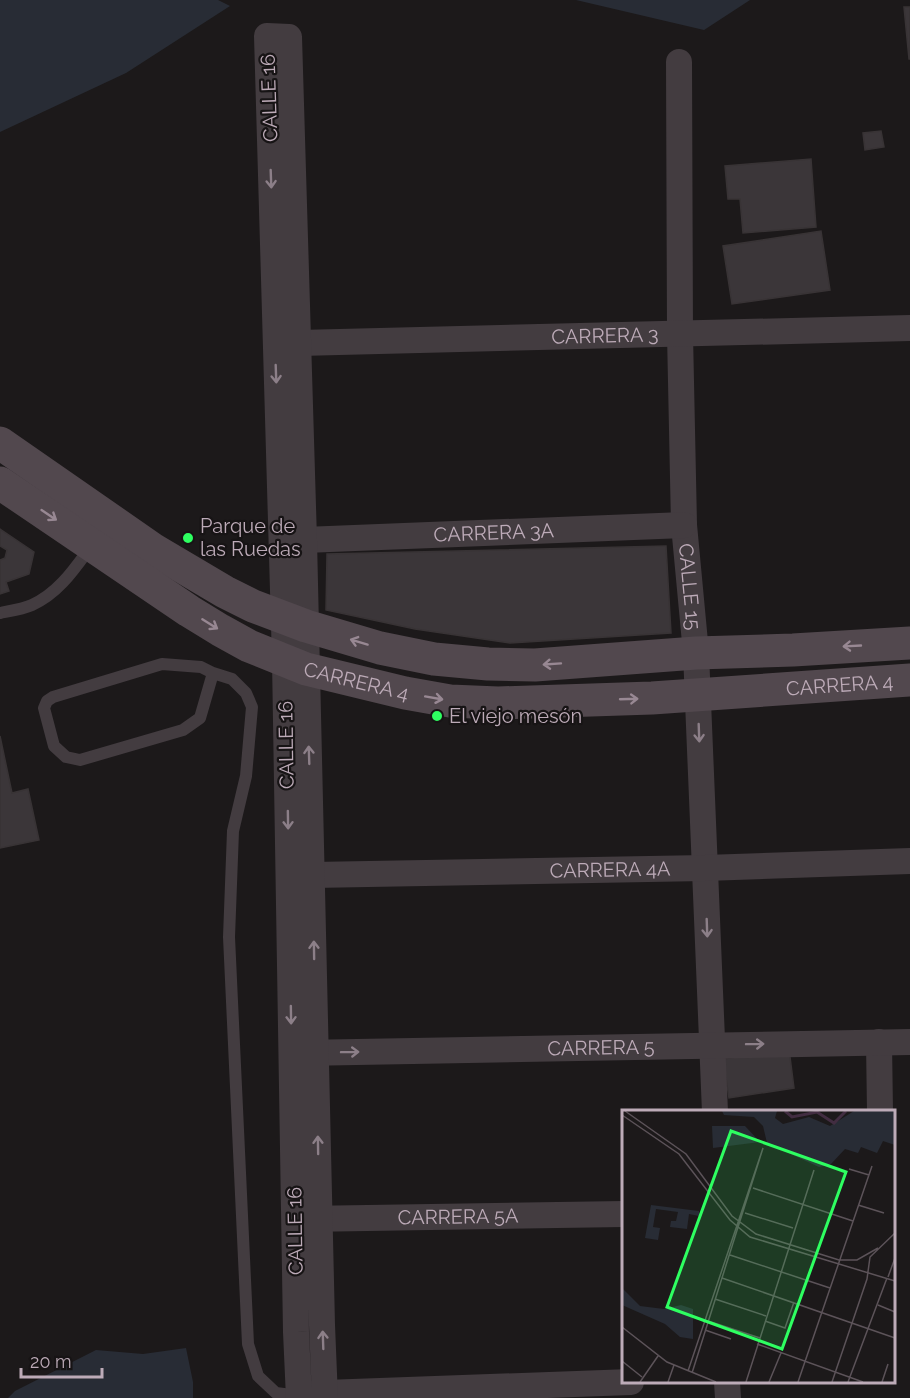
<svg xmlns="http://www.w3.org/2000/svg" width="910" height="1398" font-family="Raleway,sans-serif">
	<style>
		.green { fill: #282c35 }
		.building { fill: #3b3639; stroke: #383335; stroke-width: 1.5 }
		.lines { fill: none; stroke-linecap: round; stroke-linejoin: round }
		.lane { stroke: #433c40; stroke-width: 12 }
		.street { stroke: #433c40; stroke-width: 26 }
		.secondary { stroke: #52484e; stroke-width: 33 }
		.oneway { stroke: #8c7f88 }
		.oneway2 { stroke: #988893 }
		.poi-dot { fill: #2eff61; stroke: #171415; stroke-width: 2 }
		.labels { text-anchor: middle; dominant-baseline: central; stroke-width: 4.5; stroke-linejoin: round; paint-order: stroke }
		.street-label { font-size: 20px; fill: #bdabb8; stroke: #171415 }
		.poi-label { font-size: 20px; fill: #bdabb8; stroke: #171415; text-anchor: start }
		.inset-river { fill: none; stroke: #422d41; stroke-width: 3 }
		.inset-road { fill: none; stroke: #5c5359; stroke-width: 1.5 }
		.view { fill: #2eff61; fill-opacity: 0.15; stroke: #2eff61; stroke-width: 3 }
		.inset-edge { fill: none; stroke: #bdabb8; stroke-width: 3 }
	</style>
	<rect width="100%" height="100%" fill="#1c191a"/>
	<g class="green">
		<polygon points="0,0 218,0 230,6 126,73 0,132"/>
		<polygon points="576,0 750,0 704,30"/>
		<polygon points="186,1348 193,1382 193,1398 8,1398 15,1391 96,1350 143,1354"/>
	</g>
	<g class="building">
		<polygon points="904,7 910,7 910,59 909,59"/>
		<polygon points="881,131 884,147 865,150 863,133"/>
		<polygon points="811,159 816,227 743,233 740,199 728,199 725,166"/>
		<polygon points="821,231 830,290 732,304 723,246"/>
		<polygon points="0,529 34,552 29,574 6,582 9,591 0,594 0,560 5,558 7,550 0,546"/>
		<polygon points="666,546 671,633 510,643 415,629 326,610 327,554"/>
		<polygon points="0,736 12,793 28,789 39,840 0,848"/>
		<polygon points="789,1049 794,1088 729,1098 723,1059"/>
	</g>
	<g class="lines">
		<g class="lane">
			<path d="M0,613C10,611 23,609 32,605C59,593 75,568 92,545"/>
			<polyline points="213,673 201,667 162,664 53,697 47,701 44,708 54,746 66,757 80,760 183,730 200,718 213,673 232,679 246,693 252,707 246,776 233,831 229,937 248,1344 258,1376 276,1393 299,1396"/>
		</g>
		<g class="street">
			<path id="s1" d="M679,62L680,334L684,525L696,653L715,1112"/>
			<path id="s2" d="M299,343L910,328"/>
			<path id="s3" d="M304,540L684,525"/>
			<path id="s4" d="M312,875L705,868L910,861"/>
			<polyline points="879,1042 880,1112"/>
			<path id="s5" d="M301,1053L910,1042"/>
			<path id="s6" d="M304,1219L624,1214"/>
			<polyline points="727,1382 728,1398"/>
			<polyline points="308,1395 325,1393 631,1382"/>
			<polyline points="299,1398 296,1332 285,660 267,36 289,37 304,540 322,1325 325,1398"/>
		</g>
		<g class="secondary">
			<polyline points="0,443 154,550 225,592 253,606 306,626 380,648 434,659 488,664 535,665 696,653 793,650 910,643"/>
			<path id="s7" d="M0,483L189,611L220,630L249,646L306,669L405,693L450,701L498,703L652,698L910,680"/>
		</g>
	</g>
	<defs><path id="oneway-shaft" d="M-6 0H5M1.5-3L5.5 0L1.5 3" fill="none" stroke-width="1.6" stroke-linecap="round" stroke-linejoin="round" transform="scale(1.5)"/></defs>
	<g class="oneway">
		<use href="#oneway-shaft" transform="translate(271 179) rotate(88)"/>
		<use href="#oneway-shaft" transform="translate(276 374) rotate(88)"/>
		<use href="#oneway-shaft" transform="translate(699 733) rotate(88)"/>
		<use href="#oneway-shaft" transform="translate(309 755) rotate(-92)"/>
		<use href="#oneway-shaft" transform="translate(288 820) rotate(89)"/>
		<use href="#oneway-shaft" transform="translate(707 928) rotate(88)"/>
		<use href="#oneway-shaft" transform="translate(314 950) rotate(-91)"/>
		<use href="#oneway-shaft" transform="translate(291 1015) rotate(89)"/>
		<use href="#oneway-shaft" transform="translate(755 1044) rotate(-1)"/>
		<use href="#oneway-shaft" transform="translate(350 1052) rotate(-1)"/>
		<use href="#oneway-shaft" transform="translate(318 1145) rotate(-91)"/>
		<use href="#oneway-shaft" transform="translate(323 1340) rotate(-92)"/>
	</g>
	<g class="oneway2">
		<use href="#oneway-shaft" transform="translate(49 515) rotate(34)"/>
		<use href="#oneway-shaft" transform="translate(210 624) rotate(32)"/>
		<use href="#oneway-shaft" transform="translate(359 642) rotate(-163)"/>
		<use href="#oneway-shaft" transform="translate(852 646) rotate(177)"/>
		<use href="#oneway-shaft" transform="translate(552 664) rotate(176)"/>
		<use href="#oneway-shaft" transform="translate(434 698) rotate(10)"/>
		<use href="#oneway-shaft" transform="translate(629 699) rotate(-2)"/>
	</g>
	<g class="poi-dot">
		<circle cx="188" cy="538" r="6"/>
		<circle cx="437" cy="716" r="6"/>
	</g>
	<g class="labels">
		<g class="street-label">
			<text transform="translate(269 98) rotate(-92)">CALLE 16</text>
			<text stroke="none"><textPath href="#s2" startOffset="306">CARRERA 3</textPath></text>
			<text stroke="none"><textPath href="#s3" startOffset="190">CARRERA 3A</textPath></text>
			<text stroke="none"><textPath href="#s1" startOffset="525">CALLE 15</textPath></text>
			<text stroke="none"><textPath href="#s7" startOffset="411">CARRERA 4</textPath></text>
			<text stroke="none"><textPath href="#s7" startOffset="897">CARRERA 4</textPath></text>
			<text transform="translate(286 745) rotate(-91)">CALLE 16</text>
			<text stroke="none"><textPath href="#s4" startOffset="298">CARRERA 4A</textPath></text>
			<text stroke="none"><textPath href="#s5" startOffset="300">CARRERA 5</textPath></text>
			<text stroke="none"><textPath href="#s6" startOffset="154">CARRERA 5A</textPath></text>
			<text transform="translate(295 1231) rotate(-91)">CALLE 16</text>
		</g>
		<g class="poi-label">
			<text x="200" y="526">Parque de<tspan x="200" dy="23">las Ruedas</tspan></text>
			<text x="449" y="716">El viejo mesón</text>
		</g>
	</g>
	<g transform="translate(622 1110)">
		<rect width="273" height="273" fill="#1c191a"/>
		<path d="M100,1H155L153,8L161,14L187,7L208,16L232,1H273V35L261,31L255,43L239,37L236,43L223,39L209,54L197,57L145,33L141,16L132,7L102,5ZM90,16H123L138,32L91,38ZM29,95L77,101V106L67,104L65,119L48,117L49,111H54L56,102L34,99L31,117L38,118L36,130L23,128ZM0,178L18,196L42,199L59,195L71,199V229L58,227L43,214L0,195Z" fill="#282c35"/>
		<path class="inset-river" d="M163,1L170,7L195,2L212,13L224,1"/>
		<path class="inset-road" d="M3,1L64,44L110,106L134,124L217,150H235L256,138M0,5L57,44L108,110L128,127L273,171M227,59L247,65M131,78L231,111M236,95L262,103M123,103L171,118M108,145L208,178M266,167L273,148M100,168L273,228M93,189L144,206M256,195L273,202M86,211L138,228M143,211L163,218L172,192M0,217L45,252L94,272M83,220L109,229M135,234L241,272M0,251L20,267M66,261L141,38L70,263M18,272L36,246M46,272L52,255M124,272L192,60M147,272L159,243M176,272L250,56M210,272L245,169L248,147L273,123M226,272L265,168M260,272L266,254"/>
		<path class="view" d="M109,21L224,62L160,239L45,197Z"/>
		<rect width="273" height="273" class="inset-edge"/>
	</g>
	<path d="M21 1368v9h81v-9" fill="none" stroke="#bdabb8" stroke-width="3"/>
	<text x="30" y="1368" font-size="18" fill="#bdabb8" stroke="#171415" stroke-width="4.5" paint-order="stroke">20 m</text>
</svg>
